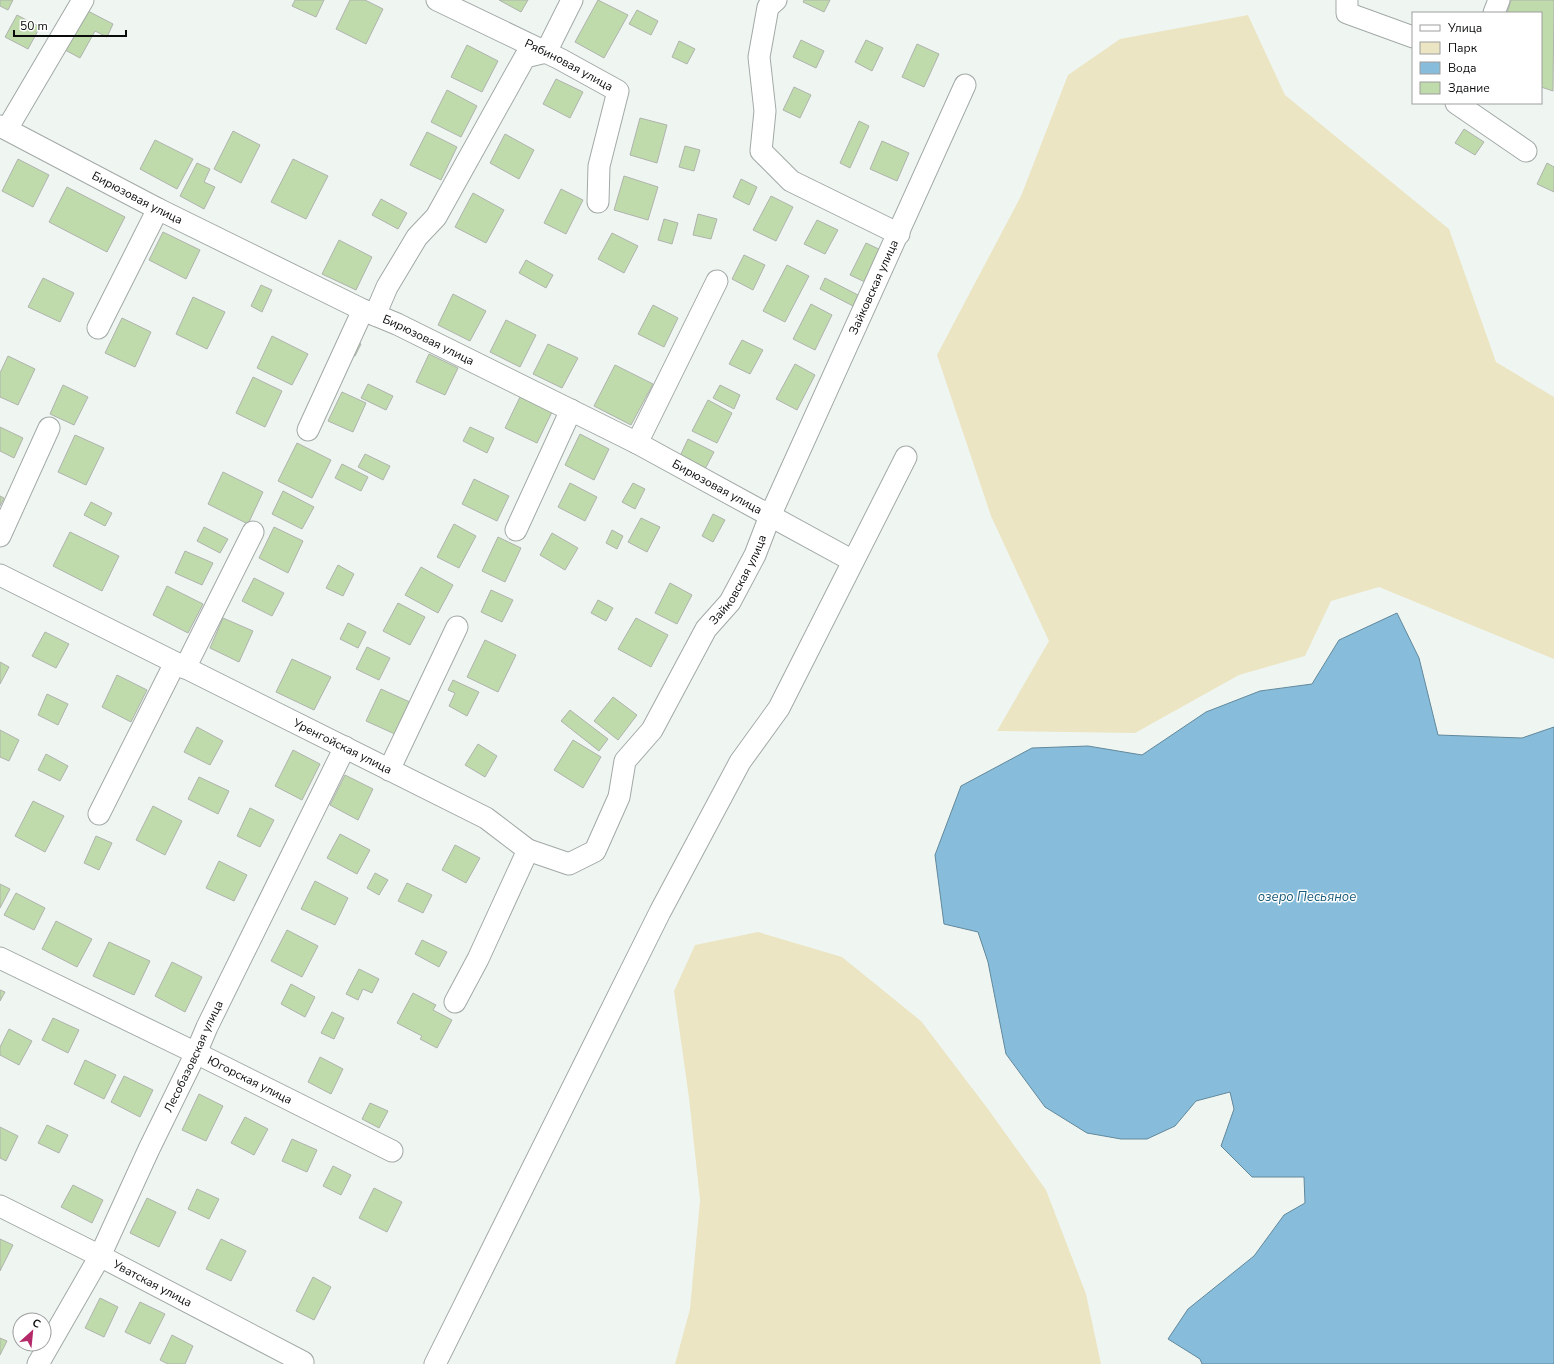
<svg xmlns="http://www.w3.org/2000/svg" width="1554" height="1364" font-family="'Nunito Sans',sans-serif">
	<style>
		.green { fill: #ebe5c3 }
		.water { fill: #87bdda; stroke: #62889c }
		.building { fill: #bfdaab; stroke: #b0b3ae }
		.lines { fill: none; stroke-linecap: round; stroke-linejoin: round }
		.minor-casing { stroke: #a2a9a6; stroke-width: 23 }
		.minor { stroke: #fff; stroke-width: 21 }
		.labels { text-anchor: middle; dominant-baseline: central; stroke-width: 3; stroke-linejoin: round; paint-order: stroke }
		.street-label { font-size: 12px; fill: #0a0c0b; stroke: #fff }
		.water-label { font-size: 13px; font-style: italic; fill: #195b79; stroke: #fff }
	</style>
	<rect width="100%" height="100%" fill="#eff6f2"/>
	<g class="green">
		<polygon points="1248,15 1285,95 1449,229 1496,362 1554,397 1554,659 1379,587 1331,601 1305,656 1239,675 1135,733 997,731 1049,641 991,516 937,355 1021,196 1068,75 1120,39"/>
		<polygon points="758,932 842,957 921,1021 988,1109 1046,1190 1086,1294 1101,1364 675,1364 690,1309 700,1200 689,1098 674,991 695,945"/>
	</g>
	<polygon class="water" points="1397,613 1419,658 1438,735 1522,738 1554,727 1554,1364 1202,1364 1200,1359 1168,1339 1188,1309 1254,1256 1284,1215 1305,1203 1304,1177 1252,1177 1221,1146 1234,1109 1230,1092 1196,1101 1175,1126 1147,1139 1121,1139 1087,1133 1045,1107 1006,1054 988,962 978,932 944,924 935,855 961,786 1032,748 1088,746 1142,755 1206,712 1260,691 1312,684 1339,640"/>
	<g class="building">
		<polygon points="0,0 13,0 8,10 0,6"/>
		<polygon points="295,0 324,0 316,17 292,6"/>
		<polygon points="350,0 365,0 383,9 366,44 336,29"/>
		<polygon points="499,0 528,0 521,12"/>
		<polygon points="598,0 628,15 604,58 575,42"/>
		<polygon points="804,0 830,0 824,12 803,2"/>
		<polygon points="1511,0 1554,0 1553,91 1541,87 1541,13 1507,13"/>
		<polygon points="86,10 113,24 107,37 95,31 80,58 65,50"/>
		<polygon points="637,10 658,21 651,35 629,24"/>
		<polygon points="17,15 40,27 28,49 5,37"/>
		<polygon points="801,40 824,51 816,68 793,57"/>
		<polygon points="866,40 883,48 872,71 855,62"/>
		<polygon points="679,41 695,49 687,64 672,57"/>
		<polygon points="917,44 939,54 924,87 902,77"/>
		<polygon points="467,45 498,61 482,92 451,77"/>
		<polygon points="556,79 583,92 570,118 543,104"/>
		<polygon points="794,87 811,95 800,118 783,110"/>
		<polygon points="447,90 477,106 461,137 431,122"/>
		<polygon points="640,118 667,125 657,163 630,155"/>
		<polygon points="859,121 869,126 850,168 840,163"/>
		<polygon points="1464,129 1484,142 1475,155 1455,143"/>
		<polygon points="233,131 260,145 241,183 214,169"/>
		<polygon points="427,132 457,147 441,180 410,165"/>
		<polygon points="505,134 534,150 519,179 490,163"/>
		<polygon points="155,140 193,159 177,189 140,169"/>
		<polygon points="882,141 909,153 897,181 870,169"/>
		<polygon points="685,146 700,150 694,171 679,167"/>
		<polygon points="18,159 49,175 33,207 2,191"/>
		<polygon points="293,159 328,176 306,219 271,202"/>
		<polygon points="197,163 210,169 204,182 215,187 204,209 180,196"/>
		<polygon points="1547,163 1554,167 1554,192 1537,184"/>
		<polygon points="624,176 658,187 648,220 614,210"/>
		<polygon points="741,179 757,187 749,205 733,197"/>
		<polygon points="67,187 125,217 107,252 49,222"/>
		<polygon points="561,189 583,200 566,234 544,223"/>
		<polygon points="473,193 504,210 486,243 455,227"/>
		<polygon points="771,196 793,207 776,241 753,230"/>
		<polygon points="381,199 407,213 398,229 372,215"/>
		<polygon points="698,214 717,219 711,239 693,235"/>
		<polygon points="664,219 678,223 672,244 658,240"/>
		<polygon points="817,220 838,230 825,254 804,244"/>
		<polygon points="163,232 200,250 186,279 149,260"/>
		<polygon points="612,233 638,246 624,273 598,259"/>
		<polygon points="339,240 372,257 356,290 322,274"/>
		<polygon points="866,243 883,251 867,283 850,275"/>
		<polygon points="744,255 765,265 753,290 732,279"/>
		<polygon points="526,260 553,275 546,288 519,273"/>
		<polygon points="787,265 809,276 785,322 763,311"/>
		<polygon points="43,278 74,293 60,322 28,307"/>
		<polygon points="825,278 858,295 853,306 820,289"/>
		<polygon points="261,285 272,290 262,312 251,306"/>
		<polygon points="453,294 486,311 470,341 438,325"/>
		<polygon points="193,297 225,312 207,349 176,334"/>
		<polygon points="811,304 832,315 815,350 793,339"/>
		<polygon points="653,305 678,318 664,347 638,334"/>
		<polygon points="122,318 151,332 135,367 105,353"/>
		<polygon points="506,320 536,335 520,367 490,352"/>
		<polygon points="272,336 308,354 292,385 257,368"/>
		<polygon points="355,340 361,344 355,356 349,354"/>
		<polygon points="742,340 763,350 750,374 729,364"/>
		<polygon points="548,344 578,358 562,388 533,374"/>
		<polygon points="429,354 458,368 445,395 416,382"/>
		<polygon points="8,356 35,369 18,405 0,397 0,373"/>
		<polygon points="795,364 815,375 797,410 776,399"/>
		<polygon points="615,365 653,384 631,425 594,406"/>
		<polygon points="253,377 282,391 265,427 236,413"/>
		<polygon points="368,384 393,396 386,410 361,398"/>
		<polygon points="63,385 88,397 74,425 50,414"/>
		<polygon points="720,385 740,395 734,409 713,398"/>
		<polygon points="342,392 366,403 353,432 328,421"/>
		<polygon points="521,395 553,410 537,443 505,428"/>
		<polygon points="708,400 732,413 717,443 692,431"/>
		<polygon points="0,427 23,438 14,458 0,451"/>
		<polygon points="470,427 494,438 487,453 463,441"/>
		<polygon points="580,434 609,449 594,480 565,465"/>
		<polygon points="75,435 104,448 86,485 58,472"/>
		<polygon points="688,439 714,452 705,469 680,456"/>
		<polygon points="297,443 331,460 312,498 278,481"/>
		<polygon points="365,454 390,466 383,480 358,467"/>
		<polygon points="342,464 368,477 361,491 335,478"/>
		<polygon points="223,472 263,492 248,524 208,504"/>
		<polygon points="474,479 509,496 497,521 462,504"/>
		<polygon points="570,483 597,497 585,521 558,507"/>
		<polygon points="633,483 645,489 635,509 622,502"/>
		<polygon points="283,491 314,507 302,529 272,514"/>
		<polygon points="0,496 4,498 0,506"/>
		<polygon points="91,502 112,513 105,526 84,515"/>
		<polygon points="713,514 725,520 713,542 702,536"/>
		<polygon points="641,518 660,527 647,552 628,542"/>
		<polygon points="454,524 476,536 459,568 437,557"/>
		<polygon points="204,527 228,539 220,553 197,541"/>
		<polygon points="274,527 303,541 288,573 259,558"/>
		<polygon points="612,530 623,536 617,549 606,543"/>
		<polygon points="70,532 119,556 102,591 53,566"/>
		<polygon points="552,533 578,548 565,570 540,555"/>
		<polygon points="498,537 521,548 505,582 482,571"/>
		<polygon points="185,551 213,563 202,585 175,573"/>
		<polygon points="338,565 354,574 343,596 326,588"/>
		<polygon points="421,567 453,585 438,613 405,595"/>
		<polygon points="254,578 284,593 272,616 242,601"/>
		<polygon points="670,583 692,595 677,624 655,613"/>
		<polygon points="167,586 203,604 188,633 153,615"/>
		<polygon points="491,590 513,600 502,622 481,612"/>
		<polygon points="598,600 613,608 606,621 591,613"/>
		<polygon points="398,603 425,617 410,645 383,631"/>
		<polygon points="223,618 253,631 239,662 210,648"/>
		<polygon points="636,618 668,635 651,667 618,649"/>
		<polygon points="348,623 366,632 358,648 340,639"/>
		<polygon points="45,632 69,644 56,668 32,656"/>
		<polygon points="485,640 516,655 498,692 467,677"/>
		<polygon points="367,647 390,658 379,680 356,669"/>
		<polygon points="292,659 331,677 314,710 276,692"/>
		<polygon points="0,662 9,667 0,684"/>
		<polygon points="117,675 147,690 131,722 102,707"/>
		<polygon points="453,680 479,692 467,716 449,706 455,693 448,690"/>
		<polygon points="381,689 412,703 397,735 366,721"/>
		<polygon points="47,694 68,704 58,725 38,715"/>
		<polygon points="613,697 637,715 618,740 594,721"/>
		<polygon points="570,710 608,739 599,751 561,721"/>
		<polygon points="197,727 223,741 210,765 184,752"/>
		<polygon points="0,730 19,740 9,761 0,757"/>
		<polygon points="573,740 601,757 583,788 554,770"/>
		<polygon points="478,744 497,756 485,777 465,765"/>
		<polygon points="293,750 320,764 302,800 275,786"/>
		<polygon points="46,754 68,766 60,781 38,770"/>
		<polygon points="345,775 373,789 358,820 330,805"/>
		<polygon points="199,777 229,791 218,814 188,799"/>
		<polygon points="33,801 64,816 45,852 15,836"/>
		<polygon points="153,806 182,821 165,855 136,840"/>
		<polygon points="250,808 274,820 260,847 237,836"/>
		<polygon points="340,834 370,850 357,874 327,858"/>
		<polygon points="96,836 112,843 99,870 84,863"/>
		<polygon points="455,845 480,858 466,883 442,870"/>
		<polygon points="219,861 247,875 234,901 206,888"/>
		<polygon points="375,873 388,880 379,895 367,888"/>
		<polygon points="315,881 348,898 335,925 301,909"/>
		<polygon points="407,883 432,895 423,913 398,901"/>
		<polygon points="0,884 10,889 0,908"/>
		<polygon points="16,893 45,908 34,930 4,915"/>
		<polygon points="56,921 92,939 77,967 42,949"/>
		<polygon points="287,930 318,946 302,977 271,961"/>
		<polygon points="422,940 447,952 439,967 415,954"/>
		<polygon points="109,942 150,961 134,995 93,976"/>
		<polygon points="172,962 202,977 185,1012 155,996"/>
		<polygon points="359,969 379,979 372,993 363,989 358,1000 346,994"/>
		<polygon points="291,984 315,997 305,1017 281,1004"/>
		<polygon points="0,990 5,992 0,1001"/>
		<polygon points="413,993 436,1005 433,1010 452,1020 437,1048 420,1039 422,1036 397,1023"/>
		<polygon points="332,1012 344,1018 334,1039 321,1033"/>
		<polygon points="53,1018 79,1030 68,1053 42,1040"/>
		<polygon points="9,1029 32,1041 19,1065 0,1055 0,1047"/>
		<polygon points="320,1057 343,1069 331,1094 308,1082"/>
		<polygon points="85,1060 116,1075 104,1099 74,1084"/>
		<polygon points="124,1076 153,1090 140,1117 111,1102"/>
		<polygon points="199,1094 223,1106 206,1141 182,1130"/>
		<polygon points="370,1103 388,1111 379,1128 362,1119"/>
		<polygon points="245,1117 268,1129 254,1155 231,1143"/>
		<polygon points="47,1125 68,1135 59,1153 38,1143"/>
		<polygon points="0,1127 18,1136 6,1161 0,1158"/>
		<polygon points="292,1139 317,1150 307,1172 282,1161"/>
		<polygon points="333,1166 351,1175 341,1195 323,1186"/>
		<polygon points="73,1185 103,1200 92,1223 61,1207"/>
		<polygon points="374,1188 402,1202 387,1232 359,1218"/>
		<polygon points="197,1189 219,1199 209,1219 188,1209"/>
		<polygon points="147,1198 176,1212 159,1247 130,1233"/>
		<polygon points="0,1239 13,1245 0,1271"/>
		<polygon points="221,1239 246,1251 231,1281 206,1269"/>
		<polygon points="313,1277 331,1287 314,1320 296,1311"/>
		<polygon points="100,1298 118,1307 104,1337 85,1328"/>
		<polygon points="140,1302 165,1314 150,1344 125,1332"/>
		<polygon points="172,1335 193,1346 185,1364 168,1364 160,1360"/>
		<polygon points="0,1338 7,1341 0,1355"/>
	</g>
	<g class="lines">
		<g class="minor-casing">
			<g id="minor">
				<path id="s1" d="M437,0L560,59L618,91L599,166L598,202"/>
				<polyline points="776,0 768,7 759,57 765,111 761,151 791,181 899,234"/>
				<polyline points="1347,0 1347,13 1413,37"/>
				<polyline points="1494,13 1499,0"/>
				<polyline points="1456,103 1526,151"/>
				<path id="s2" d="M0,126L158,209L363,310L397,324L637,443L853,561"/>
				<polyline points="7,129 83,0"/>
				<polyline points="375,315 387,287 417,237 436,217 525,57 546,52 572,0"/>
				<polyline points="98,328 158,209"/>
				<polyline points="308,430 363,310"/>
				<polyline points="637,443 717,281"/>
				<polyline points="516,530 571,410"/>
				<polyline points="0,536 49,428"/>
				<path id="s3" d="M0,575L486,818L528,850L478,959L455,1002"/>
				<polyline points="185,668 253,532"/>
				<polyline points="389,770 457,627"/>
				<polyline points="99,814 175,663"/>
				<path id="s4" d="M528,850L569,864L595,851L619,797L625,761L652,730L706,629L730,602L755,555L770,516L965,85"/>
				<path id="s5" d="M0,958L196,1053L392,1151"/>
				<path id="s6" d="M0,1206L100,1256L303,1362"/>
				<path id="s7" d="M38,1364L100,1256L149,1149L196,1053L207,1027L345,747"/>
				<polyline points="435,1364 660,912 740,762 779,708 906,457"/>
			</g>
		</g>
		<use href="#minor" class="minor"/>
	</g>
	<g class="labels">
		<g class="street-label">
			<text stroke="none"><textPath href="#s1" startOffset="147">Рябиновая улица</textPath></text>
			<text stroke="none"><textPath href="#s2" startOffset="155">Бирюзовая улица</textPath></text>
			<text stroke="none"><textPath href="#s4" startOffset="706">Зайковская улица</textPath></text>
			<text stroke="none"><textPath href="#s2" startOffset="479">Бирюзовая улица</textPath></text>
			<text stroke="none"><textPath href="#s2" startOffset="803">Бирюзовая улица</textPath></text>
			<text stroke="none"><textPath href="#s4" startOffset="383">Зайковская улица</textPath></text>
			<text stroke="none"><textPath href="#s3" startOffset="383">Уренгойская улица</textPath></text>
			<text stroke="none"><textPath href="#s7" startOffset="345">Лесобазовская улица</textPath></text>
			<text stroke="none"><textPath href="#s5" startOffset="278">Югорская улица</textPath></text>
			<text stroke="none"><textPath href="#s6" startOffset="171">Уватская улица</textPath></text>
		</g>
		<g class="water-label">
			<text x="1307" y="897">озеро Песьяное</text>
		</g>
	</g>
	<rect x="1412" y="12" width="130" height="92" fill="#ffffff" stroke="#9d9e9d"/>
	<rect x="1420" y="25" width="20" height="6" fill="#ffffff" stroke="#9d9e9d"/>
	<text x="1448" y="32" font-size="12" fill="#0a0c0b">Улица</text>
	<rect x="1420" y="42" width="20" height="12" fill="#ebe5c3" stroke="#9d9e9d"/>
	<text x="1448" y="52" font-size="12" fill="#0a0c0b">Парк</text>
	<rect x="1420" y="62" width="20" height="12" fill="#87bdda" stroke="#9d9e9d"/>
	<text x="1448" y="72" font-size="12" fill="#0a0c0b">Вода</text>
	<rect x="1420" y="82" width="20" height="12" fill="#bfdaab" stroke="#9d9e9d"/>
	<text x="1448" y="92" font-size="12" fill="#0a0c0b">Здание</text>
	<g transform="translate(32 1332) rotate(27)"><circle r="19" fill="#ffffff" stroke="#9d9e9d"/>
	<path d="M0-3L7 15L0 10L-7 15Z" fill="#b42a68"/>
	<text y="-6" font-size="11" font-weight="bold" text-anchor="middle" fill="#0a0c0b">С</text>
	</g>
	<path d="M14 30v6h112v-6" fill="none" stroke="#0a0c0b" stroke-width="2"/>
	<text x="20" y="30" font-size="12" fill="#0a0c0b" stroke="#ffffff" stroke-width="3" paint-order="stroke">50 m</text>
</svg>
